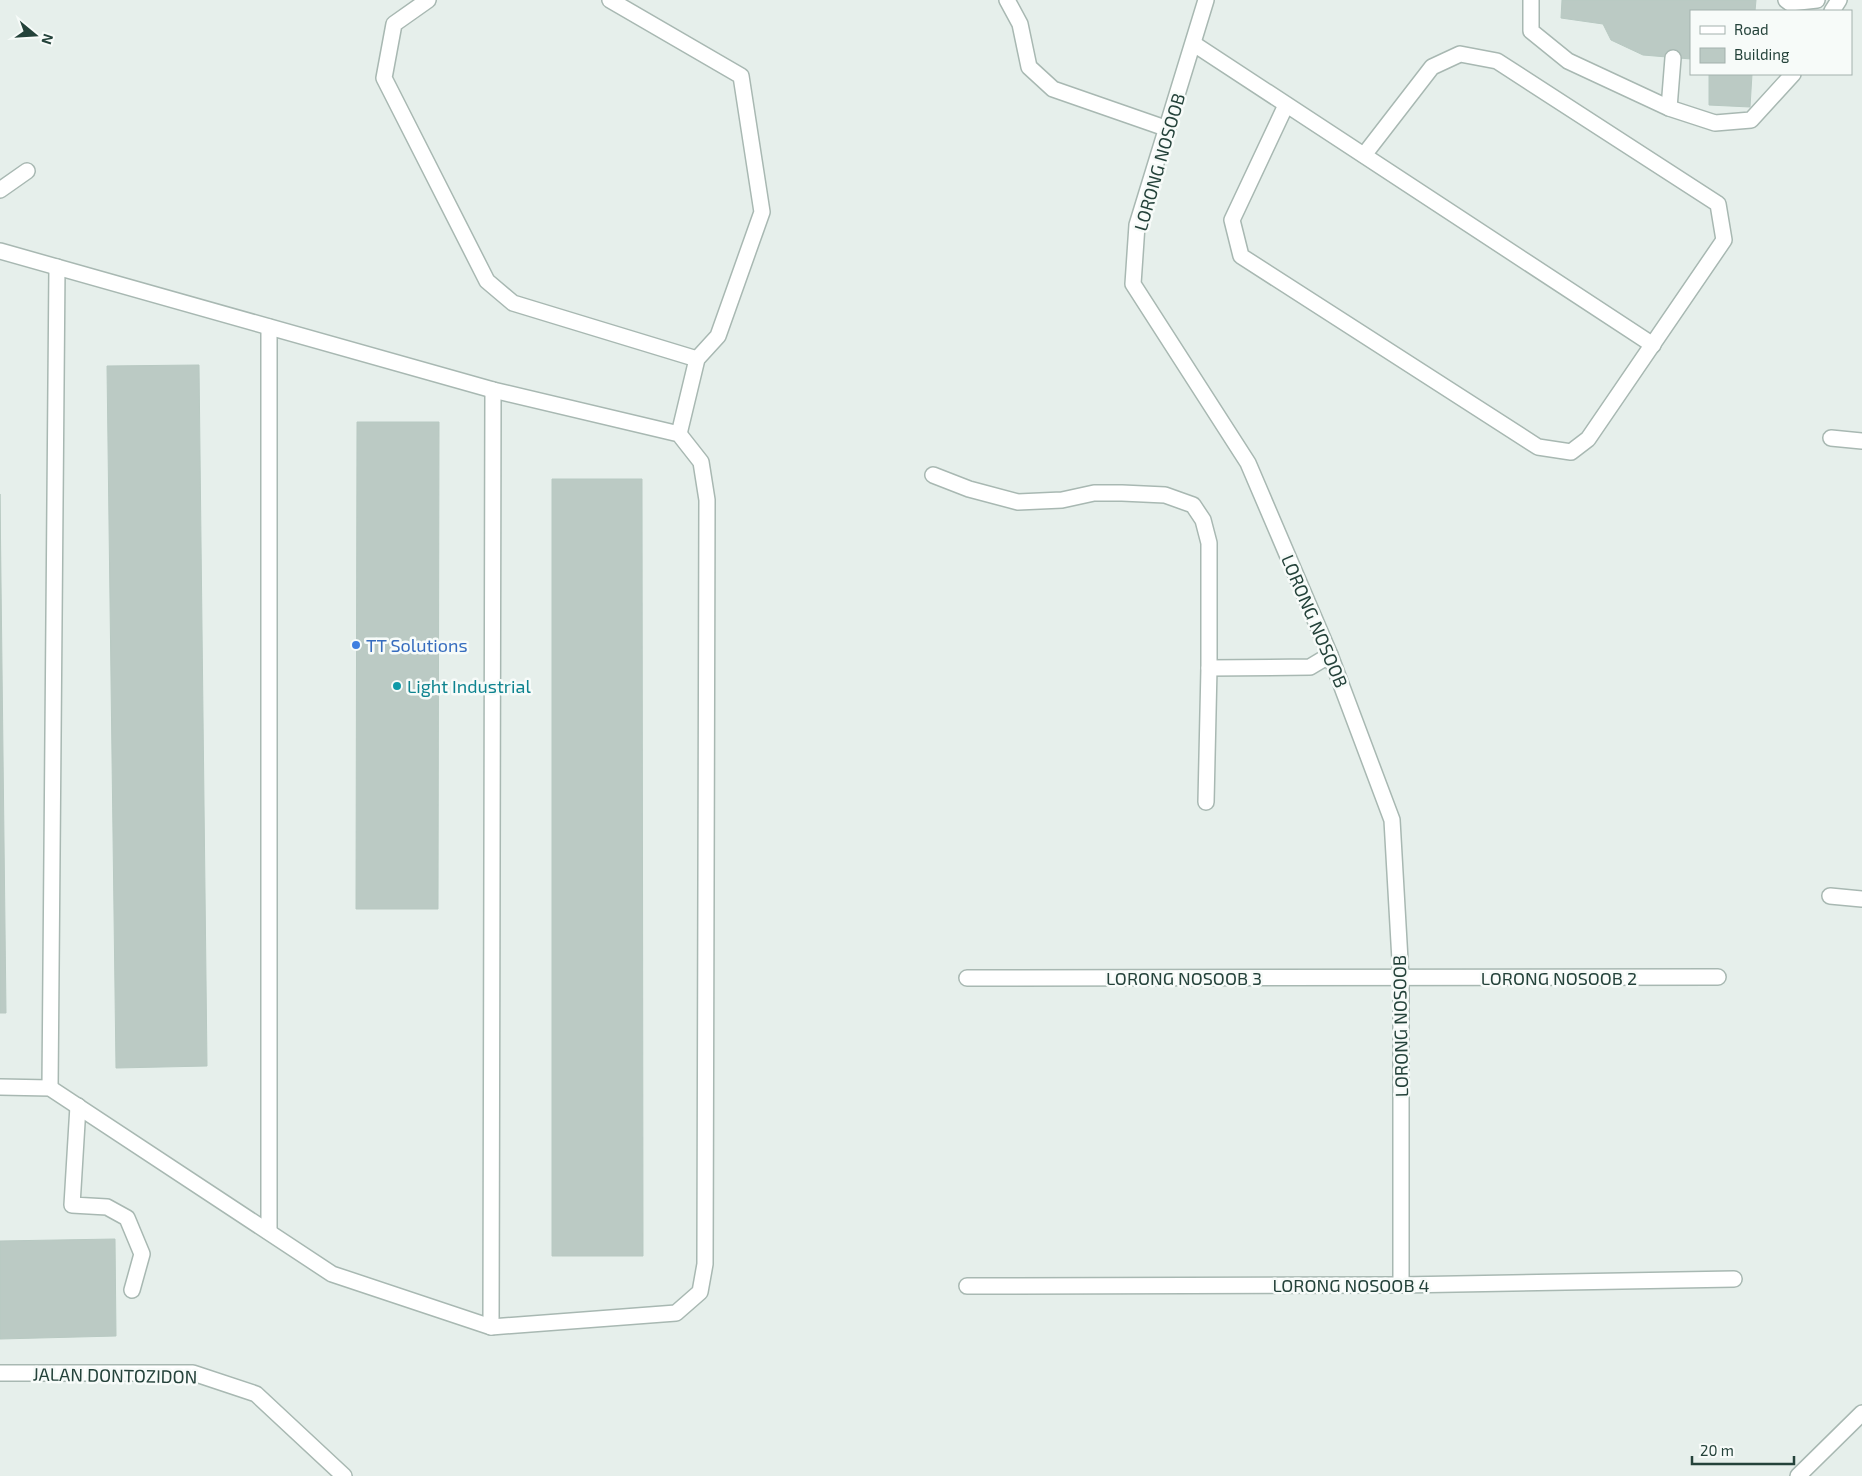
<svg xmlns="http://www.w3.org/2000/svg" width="1862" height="1476" font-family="'Exo 2',sans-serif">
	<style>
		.building { fill: #bbcac4; stroke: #b8c9c2 }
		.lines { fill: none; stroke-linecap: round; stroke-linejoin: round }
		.lane-casing { stroke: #a8b8b2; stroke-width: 18 }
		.street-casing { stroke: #a8b8b2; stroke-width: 18 }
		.lane { stroke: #fff; stroke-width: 15 }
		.street { stroke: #fff; stroke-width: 15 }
		.shop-dot { fill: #3f7fe0; stroke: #f7fbf9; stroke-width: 2 }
		.culture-dot { fill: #0f9aa8; stroke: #f7fbf9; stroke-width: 2 }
		.labels { text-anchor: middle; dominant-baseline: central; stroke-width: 5; stroke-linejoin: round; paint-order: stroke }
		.street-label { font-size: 18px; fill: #24423a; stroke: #f7fbf9 }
		.shop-label { font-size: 18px; fill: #366cbe; stroke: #f7fbf9; text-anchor: start }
		.culture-label { font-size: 18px; fill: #0d838f; stroke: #f7fbf9; text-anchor: start }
	</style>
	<rect width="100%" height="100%" fill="#e6efeb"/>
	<g class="building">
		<polygon points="1562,0 1756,0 1755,11 1691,11 1691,59 1643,55 1611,40 1603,24 1561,18"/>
		<polygon points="1709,74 1752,74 1750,107 1709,105"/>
		<polygon points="199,365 207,1066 116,1068 107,366"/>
		<polygon points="357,422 439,422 438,909 356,909"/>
		<polygon points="552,479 642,479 643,1256 552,1256"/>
		<polygon points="0,494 6,1013 0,1013"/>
		<polygon points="115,1239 116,1336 0,1339 0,1241"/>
	</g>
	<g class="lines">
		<g class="lane-casing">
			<g id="lane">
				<polyline points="428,0 394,24 384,78 487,281 513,303 697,359"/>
				<polyline points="610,0 741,76 762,212 718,336 697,359 679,434"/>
				<polyline points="1007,0 1020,24 1029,67 1053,89 1168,129"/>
				<polyline points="1531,0 1531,31 1568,61 1669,108 1715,123 1751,120 1793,74"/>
				<polyline points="1786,0 1790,3 1817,0"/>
				<polyline points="1832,11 1839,0"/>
				<polyline points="1194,44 1653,345"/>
				<polyline points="1286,105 1232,220 1241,256 1538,447 1571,452 1588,439 1724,240 1718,204 1497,61 1460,54 1432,67 1364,155"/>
				<polyline points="1669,108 1673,58"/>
				<polyline points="0,190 27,171"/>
				<polyline points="933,475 969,489 1018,502 1062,500 1094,493 1122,493 1165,495 1193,505 1203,520 1209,543 1209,668 1206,802"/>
				<polyline points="1209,668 1310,667 1330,655"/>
				<polyline points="78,1106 72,1205 107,1207 127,1218 142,1254 132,1290"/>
			</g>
		</g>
		<g class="street-casing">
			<g id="street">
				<polyline points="1206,0 1137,225 1133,284 1248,463 1330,655 1392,820 1401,978 1401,1285"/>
				<polyline points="0,251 493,390 679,434 701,462 707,500 705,1264 700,1292 676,1313 491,1327 332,1274 50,1088 0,1087"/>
				<polyline points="1831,438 1862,441"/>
				<polyline points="1830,896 1862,899"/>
				<polyline points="967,978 1718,977"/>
				<polyline points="50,1088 57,267"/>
				<polyline points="269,1232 269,327"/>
				<polyline points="967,1286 1401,1285 1734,1279"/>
				<polyline points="491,1327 493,390"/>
				<polyline points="0,1373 193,1373 256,1394 344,1476"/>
				<polyline points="1798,1476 1862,1413"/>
			</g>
		</g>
		<use href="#lane" class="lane"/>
		<use href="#street" class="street"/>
	</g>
	<circle class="shop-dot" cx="356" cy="645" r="5"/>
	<circle class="culture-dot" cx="397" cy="686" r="5"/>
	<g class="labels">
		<g class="street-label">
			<text transform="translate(1159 162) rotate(-74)">LORONG NOSOOB</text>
			<text transform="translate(1315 621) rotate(67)">LORONG NOSOOB</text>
			<text x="1184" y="978">LORONG NOSOOB 3</text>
			<text x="1559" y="978">LORONG NOSOOB 2</text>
			<text transform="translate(1400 1026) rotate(-91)">LORONG NOSOOB</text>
			<text x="1351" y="1285">LORONG NOSOOB 4</text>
			<text transform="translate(115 1375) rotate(1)">JALAN DONTOZIDON</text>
		</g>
		<g class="shop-label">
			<text x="366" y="645">TT Solutions</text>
		</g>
		<g class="culture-label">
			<text x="407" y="686">Light Industrial</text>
		</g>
	</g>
	<rect x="1690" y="10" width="162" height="65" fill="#f7fbf9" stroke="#a3b1ad"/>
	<rect x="1700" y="26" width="25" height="8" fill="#ffffff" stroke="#a3b1ad"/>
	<text x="1734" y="35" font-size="15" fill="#24423a">Road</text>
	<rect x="1700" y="48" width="25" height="15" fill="#bbcac4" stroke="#a3b1ad"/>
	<text x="1734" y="60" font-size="15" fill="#24423a">Building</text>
	<g transform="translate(35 35) rotate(108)" stroke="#f7fbf9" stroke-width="4" paint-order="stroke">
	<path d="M0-4L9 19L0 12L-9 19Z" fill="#24423a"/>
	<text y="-8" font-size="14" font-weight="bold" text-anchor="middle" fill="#24423a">N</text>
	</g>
	<path d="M1692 1456v8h102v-8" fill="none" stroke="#24423a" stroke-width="2.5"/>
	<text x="1700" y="1456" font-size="15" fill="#24423a" stroke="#f7fbf9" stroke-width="4" paint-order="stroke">20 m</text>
</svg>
